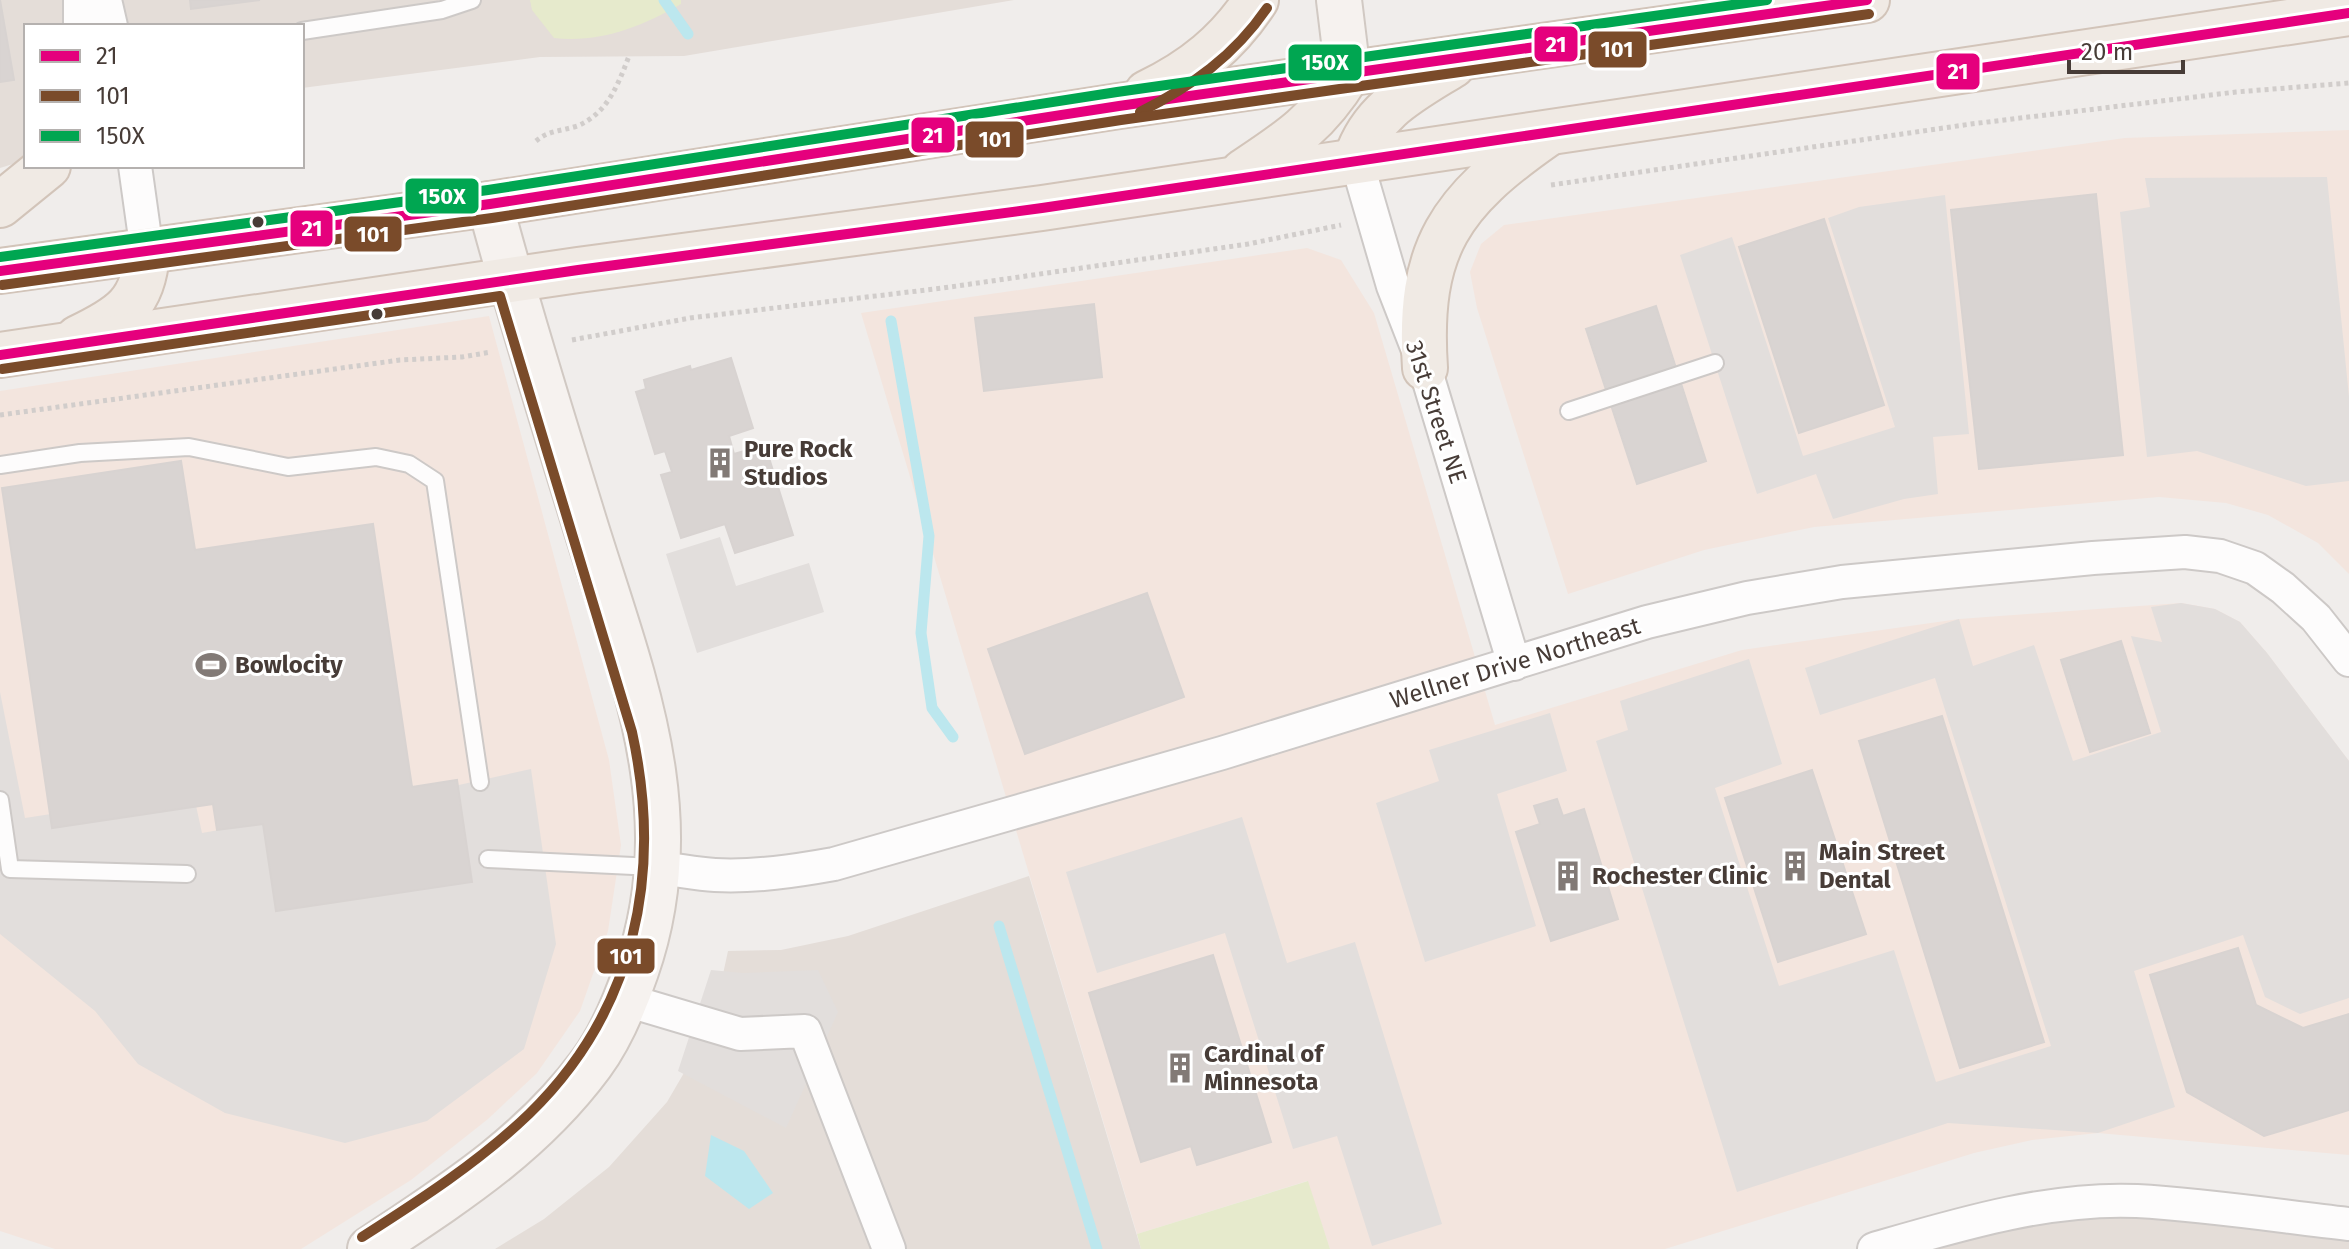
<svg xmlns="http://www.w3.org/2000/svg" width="2349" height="1249" font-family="'Fira Sans',sans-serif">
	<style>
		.residential { fill: #e4ddd8 }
		.commercial { fill: #f3e5de }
		.green { fill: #e6eacc }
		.parking { fill: #e2dedc }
		.water { fill: #bce7ee }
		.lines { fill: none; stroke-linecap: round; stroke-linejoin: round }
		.stream { stroke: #bce7ee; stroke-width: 11 }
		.building { fill: #d9d4d2; stroke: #d8d3d1; stroke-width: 2 }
		.lane-casing { stroke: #cdc9c7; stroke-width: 20 }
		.street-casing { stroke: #cdc9c7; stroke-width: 36 }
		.secondary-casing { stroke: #d1c9c3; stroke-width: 48 }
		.primary-casing { stroke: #d2c4b9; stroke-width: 48 }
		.path { stroke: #d1cdcb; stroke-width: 5; stroke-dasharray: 4 4; stroke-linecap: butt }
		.lane { stroke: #fdfcfc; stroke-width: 16 }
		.street { stroke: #fdfcfc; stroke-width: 32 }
		.secondary { stroke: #f6f2ef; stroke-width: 44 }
		.primary { stroke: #f0eae4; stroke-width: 44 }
		.bus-1-casing { stroke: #fff; stroke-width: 16 }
		.bus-2-casing { stroke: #fff; stroke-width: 16 }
		.bus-3-casing { stroke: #fff; stroke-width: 16 }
		.bus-1 { stroke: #e5007d; stroke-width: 10 }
		.bus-2 { stroke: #7a4b2a; stroke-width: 10 }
		.bus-3 { stroke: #00a651; stroke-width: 10 }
		.bus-dot { fill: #473c37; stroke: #fff; stroke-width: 3 }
		.labels { text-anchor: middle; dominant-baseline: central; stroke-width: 6; stroke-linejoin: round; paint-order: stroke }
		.street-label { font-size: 24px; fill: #473c37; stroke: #fff }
		.poi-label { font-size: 24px; font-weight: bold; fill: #473c37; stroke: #fff; text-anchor: start }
		.line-badge { stroke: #fff; stroke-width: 3 }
		.badge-label { font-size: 22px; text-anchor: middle; font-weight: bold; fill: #fff }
	</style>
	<rect width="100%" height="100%" fill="#f0edeb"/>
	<g class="residential">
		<polygon points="0,0 1014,0 684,56 540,57 302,88 302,26 26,26 26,160 0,168"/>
		<polygon points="1029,876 1141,1249 495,1249 544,1219 609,1167 667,1102 712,1025 728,951 781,950 848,936"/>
		<polygon points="2046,1208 2349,1224 2349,1249 1874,1249"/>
	</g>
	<g class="commercial">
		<polygon points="2349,130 2349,574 2318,543 2268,515 2226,503 2159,497 1814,527 1704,550 1568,594 1477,308 1470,272 1481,244 1504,225 2125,138"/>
		<polygon points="1307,248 1341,260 1374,313 1495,725 1742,650 1959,619 2181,603 2215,609 2240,622 2267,653 2349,761 2349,1155 2098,1133 2032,1140 1974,1153 1665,1249 1330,1249 1307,1181 1137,1234 861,313"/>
		<polygon points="489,316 609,760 621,845 608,931 580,1011 537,1073 488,1119 411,1180 301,1249 55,1249 0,1231 0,391"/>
	</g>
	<g class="green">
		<path d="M530,0H681V4C641,27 600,43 554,38L532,10Z"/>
		<polygon points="1308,1181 1330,1249 1141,1249 1137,1234"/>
	</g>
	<g class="parking">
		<polygon points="2327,177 2349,397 2349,481 2306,486 2197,451 2147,457 2120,212 2150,207 2145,178"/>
		<polygon points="1945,195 1969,434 1933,437 1938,494 1904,499 1833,519 1816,474 1757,494 1680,255 1732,237 1803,456 1895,427 1828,218 1859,207"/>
		<polygon points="720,537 736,586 809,563 824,612 697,653 666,554"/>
		<polygon points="2181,603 2215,609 2240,622 2267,653 2349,761 2349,998 2300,1014 2265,997 2243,935 2134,971 2175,1107 2098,1133 1948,1123 1737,1192 1596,741 1628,730 1620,701 1749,659 1782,764 1715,788 1779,986 1894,950 1936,1082 2051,1046 1935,678 1820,715 1805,668 1959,619 1973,666 2034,645 2073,761 2161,732 2131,636 2162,642 2151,607"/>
		<polygon points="0,692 25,818 193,792 202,833 404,797 531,769 556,944 524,1049 427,1121 345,1143 225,1113 138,1064 95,1011 0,934"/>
		<polygon points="1550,713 1567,771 1497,794 1536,926 1425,962 1376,803 1439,781 1429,750"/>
		<polygon points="1242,817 1287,963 1355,942 1442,1224 1372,1246 1337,1136 1293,1149 1225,933 1097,973 1066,872"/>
		<polygon points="711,970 743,973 818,970 838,1012 786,1128 678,1071"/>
	</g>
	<polygon class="water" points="711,1135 744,1151 773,1193 749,1209 705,1176"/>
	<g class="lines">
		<g class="stream">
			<polyline points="664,0 688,34"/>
			<polyline points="891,321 929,536 921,633 932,708 953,737"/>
			<polyline points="999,926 1097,1249"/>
		</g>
	</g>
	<g class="building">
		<polygon points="0,0 14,80 0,82"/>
		<polygon points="190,0 260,0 191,9"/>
		<polygon points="2096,194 2123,455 1979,469 1951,210"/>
		<polygon points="1824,219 1884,405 1799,433 1739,247"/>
		<polygon points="1094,304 1102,377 984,391 975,318"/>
		<polygon points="1656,306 1706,461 1637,484 1586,329"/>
		<polygon points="731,358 753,428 729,436 734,454 765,445 793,535 735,553 725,524 681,538 661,475 672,472 665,451 655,454 636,392 646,389 644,380 690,366 691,370"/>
		<polygon points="181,461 195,550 373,524 412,787 457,780 472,882 276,911 263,824 217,830 213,804 52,828 2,488"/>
		<polygon points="1147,593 1184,697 1025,754 988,649"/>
		<polygon points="2121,641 2150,733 2090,752 2061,660"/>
		<polygon points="1942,716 2044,1042 1960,1068 1859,741"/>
		<polygon points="1812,770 1866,934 1778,962 1725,798"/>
		<polygon points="1557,799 1563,816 1584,809 1618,919 1551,941 1516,832 1540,824 1534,806"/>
		<polygon points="2238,948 2256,1005 2303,1028 2349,1014 2349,1110 2264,1136 2187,1092 2150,975"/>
		<polygon points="1213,955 1271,1142 1197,1165 1191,1146 1141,1162 1089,993"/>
	</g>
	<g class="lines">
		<g class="lane-casing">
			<g id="lane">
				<polyline points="302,31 442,10 472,0"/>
				<polyline points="1569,411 1715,363"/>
				<polyline points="0,465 80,453 189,447 288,467 376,457 409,464 435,481 480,782"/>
				<polyline points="0,800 10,869 187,874"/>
				<polyline points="488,859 654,867"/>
			</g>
		</g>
		<g class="street-casing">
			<g id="street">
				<polyline points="80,0 80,26"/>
				<polyline points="105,0 111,26"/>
				<polyline points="1356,159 1393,286 1425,368 1514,664"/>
				<polyline points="135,166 147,252"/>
				<path d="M659,868C678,870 697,874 715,875C755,877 795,871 834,864L1222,753L1647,622L1747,598L1842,582L2093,558L2185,552L2220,556L2255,568L2283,588L2316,618L2349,660"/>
				<polyline points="626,1000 740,1034 805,1031 889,1249"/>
				<path d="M1874,1249C1957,1225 2049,1197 2137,1201C2207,1205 2279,1216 2349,1224"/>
			</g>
		</g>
		<g class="secondary-casing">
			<g id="secondary">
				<polyline points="1339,0 1348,74"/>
				<path d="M370,1249C453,1194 531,1145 591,1064C611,1037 625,1003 636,971C692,812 630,671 583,518C551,414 518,310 490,204"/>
			</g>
		</g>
		<g class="primary-casing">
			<g id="primary">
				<path d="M1147,93C1193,71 1228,43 1256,0"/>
				<path d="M1356,159C1372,110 1411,91 1453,65"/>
				<path d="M1243,172C1290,141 1318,123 1348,74"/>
				<polyline points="0,205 48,166"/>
				<polyline points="0,271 490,204 1119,106 1867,0"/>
				<path d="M78,338C122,317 144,303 147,252"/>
				<polyline points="0,355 578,270 1042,208 2349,13"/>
				<path d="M1425,368C1417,248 1450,202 1546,135"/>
			</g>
		</g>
		<g class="path">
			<path d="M536,141C549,130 562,131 577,126C607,114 618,85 629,56"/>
			<polyline points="1551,185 1971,124 2236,92 2349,83"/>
			<polyline points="572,340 690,318 943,288 1248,244 1341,225"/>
			<polyline points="0,415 400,360 462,357 491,352"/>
		</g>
		<use href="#lane" class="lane"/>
		<use href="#street" class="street"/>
		<use href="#secondary" class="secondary"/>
		<use href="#primary" class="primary"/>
		<g class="bus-1-casing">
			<g id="bus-1">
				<polyline points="0,271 490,204 1119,106 1867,0"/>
				<polyline points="0,355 578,270 1042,208 2349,13"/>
			</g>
		</g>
		<g class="bus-2-casing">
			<g id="bus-2">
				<path d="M1140,112C1192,86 1234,56 1267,8"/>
				<polyline points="2,285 492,218 1121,120 1869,14"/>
				<path d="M2,369L500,296L632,732C663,873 636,1010 529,1114C479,1162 420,1200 362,1237"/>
			</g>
		</g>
		<g class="bus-3-casing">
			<polyline id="bus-3" points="0,257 488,190 1117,92 1767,0"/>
		</g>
		<use href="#bus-1" class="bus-1"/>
		<use href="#bus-2" class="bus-2"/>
		<use href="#bus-3" class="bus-3"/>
	</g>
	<defs>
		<g id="building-bare" transform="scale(2.4)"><path d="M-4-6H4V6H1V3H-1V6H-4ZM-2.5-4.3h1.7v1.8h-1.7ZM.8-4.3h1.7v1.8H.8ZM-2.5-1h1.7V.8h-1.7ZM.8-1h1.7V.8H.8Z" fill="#827a76" stroke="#fff" stroke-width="2.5" paint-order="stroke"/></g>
		<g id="stadium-bare" transform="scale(2.4)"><path d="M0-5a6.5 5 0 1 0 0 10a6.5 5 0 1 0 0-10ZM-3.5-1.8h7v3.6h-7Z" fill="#827a76" stroke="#fff" stroke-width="2.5" paint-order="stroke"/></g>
	</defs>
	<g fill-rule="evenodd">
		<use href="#building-bare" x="720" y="463"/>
		<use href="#stadium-bare" x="211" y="665"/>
		<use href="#building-bare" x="1795" y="866"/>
		<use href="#building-bare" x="1568" y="876"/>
		<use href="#building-bare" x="1180" y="1068"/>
	</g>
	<g class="bus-dot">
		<circle cx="258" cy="222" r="7"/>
		<circle cx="377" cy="314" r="7"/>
	</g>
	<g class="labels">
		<g class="street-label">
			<text transform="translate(1436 412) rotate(72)">31st Street NE</text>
			<text transform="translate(1515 663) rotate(-17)">Wellner Drive Northeast</text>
		</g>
		<g class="poi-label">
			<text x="744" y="449">Pure Rock<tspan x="744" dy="28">Studios</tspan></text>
			<text x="235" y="665">Bowlocity</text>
			<text x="1819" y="852">Main Street<tspan x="1819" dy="28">Dental</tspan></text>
			<text x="1592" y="876">Rochester Clinic</text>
			<text x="1204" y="1054">Cardinal of<tspan x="1204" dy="28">Minnesota</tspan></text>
		</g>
	</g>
	<g class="line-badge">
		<rect x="1533" y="25" width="46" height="38" rx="8" fill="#e5007d"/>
		<rect x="1587" y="30" width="61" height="39" rx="8" fill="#7a4b2a"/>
		<rect x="1287" y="43" width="76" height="39" rx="8" fill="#00a651"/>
		<rect x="1935" y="52" width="46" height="39" rx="8" fill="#e5007d"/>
		<rect x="910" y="116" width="46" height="38" rx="8" fill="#e5007d"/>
		<rect x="964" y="120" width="61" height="39" rx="8" fill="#7a4b2a"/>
		<rect x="404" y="177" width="76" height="38" rx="8" fill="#00a651"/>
		<rect x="289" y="209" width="45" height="39" rx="8" fill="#e5007d"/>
		<rect x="343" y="215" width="60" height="38" rx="8" fill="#7a4b2a"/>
		<rect x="596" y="937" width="60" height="38" rx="8" fill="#7a4b2a"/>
	</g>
	<g class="badge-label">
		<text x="1556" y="52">21</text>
		<text x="1617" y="57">101</text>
		<text x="1325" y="70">150X</text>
		<text x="1958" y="79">21</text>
		<text x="933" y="143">21</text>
		<text x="995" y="147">101</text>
		<text x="442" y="204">150X</text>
		<text x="312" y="236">21</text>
		<text x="373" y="242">101</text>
		<text x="626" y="964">101</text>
	</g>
	<rect x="24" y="24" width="280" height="144" fill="#ffffff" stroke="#b5b1af" stroke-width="2"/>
	<rect x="40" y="50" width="40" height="12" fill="#e5007d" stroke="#b5b1af" stroke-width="2"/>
	<text x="96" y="64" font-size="24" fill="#473c37">21</text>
	<rect x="40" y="90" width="40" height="12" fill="#7a4b2a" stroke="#b5b1af" stroke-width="2"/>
	<text x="96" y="104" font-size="24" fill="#473c37">101</text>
	<rect x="40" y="130" width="40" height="12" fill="#00a651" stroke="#b5b1af" stroke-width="2"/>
	<text x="96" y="144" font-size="24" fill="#473c37">150X</text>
	<path d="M2069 60v12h114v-12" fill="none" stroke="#473c37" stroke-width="4"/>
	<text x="2081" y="60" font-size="24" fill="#473c37" stroke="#ffffff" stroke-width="6" paint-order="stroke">20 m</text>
</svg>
